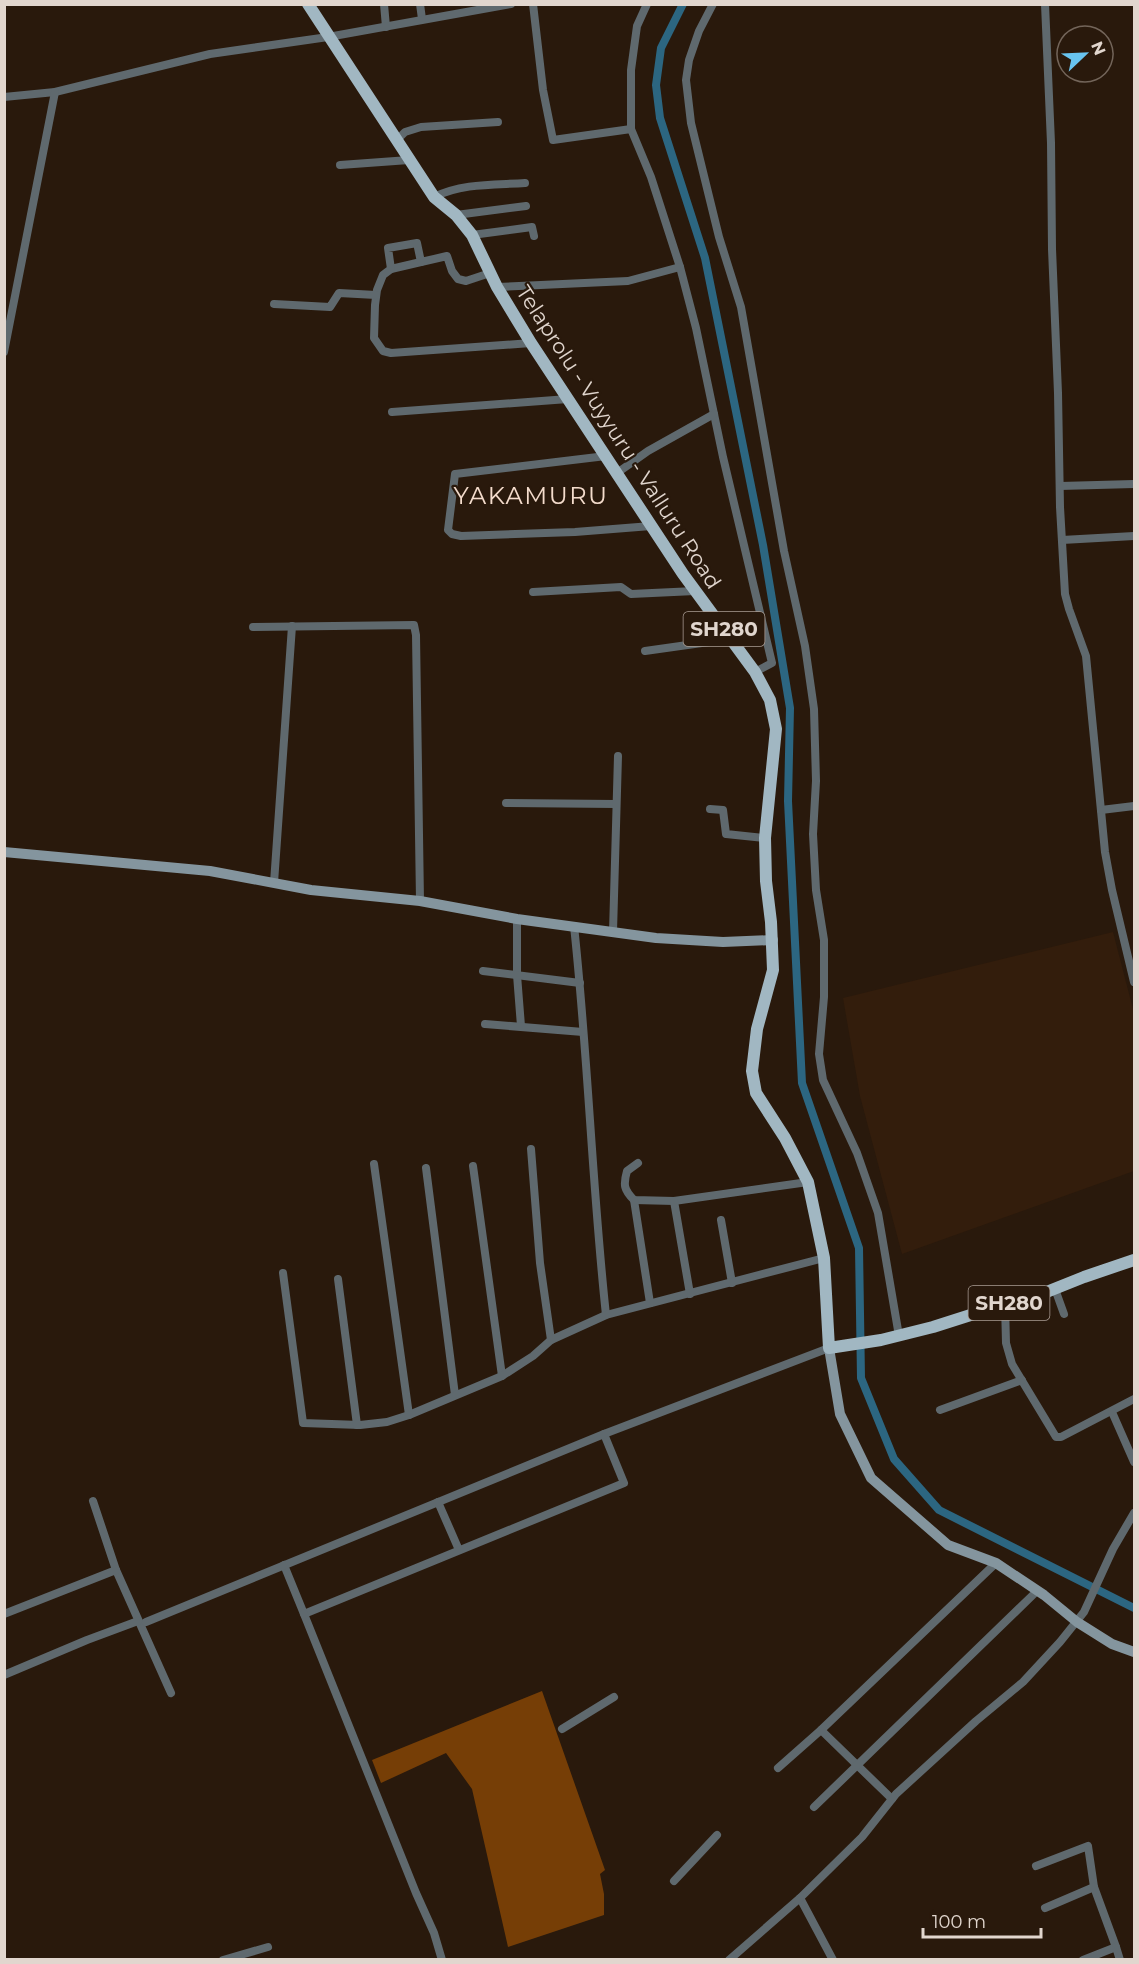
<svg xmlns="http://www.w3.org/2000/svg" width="1139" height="1964" font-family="Montserrat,sans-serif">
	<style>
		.built { fill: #331d0c }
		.forest { fill: #763e06 }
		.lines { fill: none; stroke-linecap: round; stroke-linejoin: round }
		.canal { stroke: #2c6681; stroke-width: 8 }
		.street { stroke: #5f696e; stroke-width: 8 }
		.secondary { stroke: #84959e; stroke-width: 10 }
		.primary { stroke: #a1b7c2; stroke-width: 12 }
		.labels { text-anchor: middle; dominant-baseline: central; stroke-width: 4.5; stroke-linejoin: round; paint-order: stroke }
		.shield { fill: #29190c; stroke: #aa9d94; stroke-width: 1.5 }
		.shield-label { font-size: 20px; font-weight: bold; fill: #e1d6ce }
		.street-label { font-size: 21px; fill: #e1d6ce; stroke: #29190c }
		.quarter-label { font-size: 24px; letter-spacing: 1.5px; fill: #f4dccc; stroke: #29190c }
	</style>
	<rect width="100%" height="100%" fill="#29190c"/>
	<polygon class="built" points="1113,932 1134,1013 1134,1171 902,1254 860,1096 843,998"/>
	<polygon class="forest" points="542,1691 605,1870 600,1874 604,1894 604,1915 508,1947 472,1789 446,1753 381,1783 372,1760"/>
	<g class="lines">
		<polyline class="canal" points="683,4 661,48 656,85 660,118 705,258 763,545 790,708 788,801 802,1083 859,1248 861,1378 894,1459 939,1510 1134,1608"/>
		<g class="street">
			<polyline points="384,4 386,27"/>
			<polyline points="420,4 422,19"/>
			<polyline points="533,4 543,90 553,140 631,129"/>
			<polyline points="647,4 637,26 631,70 631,129 651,177 680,267 696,328 723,457 772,663 755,672"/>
			<polyline points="713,4 699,31 689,60 686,80 691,123 719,237 741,307 784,551 805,646 814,709 816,781 813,834 816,890 824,940 824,997 819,1054 823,1080 857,1153 878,1213 899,1336"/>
			<polyline points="1045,4 1051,143 1052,249 1058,393 1060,507 1065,594 1069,609 1086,656 1105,852 1112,890 1134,982"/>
			<polyline points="4,97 55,92 210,54 328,37 511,4"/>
			<polyline points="397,140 405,132 421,127 498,122"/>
			<polyline points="340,165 409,160"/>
			<path d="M434,197C462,183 494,185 525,183"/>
			<polyline points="456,215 526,206"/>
			<polyline points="472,235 532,227 534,236"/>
			<polyline points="391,269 421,262"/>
			<polyline points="490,273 466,281 458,279 452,271 447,256 421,262 417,243 388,248 391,269 383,275 377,290 375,305 374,338 383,351 391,353 531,343"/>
			<polyline points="497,287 628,281 680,267"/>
			<polyline points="274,304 330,307 339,293 376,295"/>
			<polyline points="4,352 55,92"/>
			<polyline points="392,412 568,399"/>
			<polyline points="606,456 455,474 448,530 452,534 461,536 575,532 651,526"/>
			<polyline points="617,473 648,451 714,414"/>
			<polyline points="1060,486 1134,484"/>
			<polyline points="1062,540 1134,536"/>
			<polyline points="533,592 621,587 631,594 695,591"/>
			<polyline points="253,627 414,625 416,635 420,901"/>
			<polyline points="645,651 730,639"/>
			<polyline points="506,803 616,804"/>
			<polyline points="710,809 723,810 726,834 765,838"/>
			<polyline points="1101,810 1134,806"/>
			<polyline points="274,883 292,626"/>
			<polyline points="517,919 517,975 521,1026"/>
			<path d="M574,926C588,1055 592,1186 606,1315"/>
			<polyline points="613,932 618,756"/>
			<polyline points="483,971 580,983"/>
			<polyline points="485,1024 583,1032"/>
			<polyline points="531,1149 540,1263 551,1340"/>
			<path d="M638,1163L627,1171C623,1185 624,1190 634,1200L674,1201L808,1182"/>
			<polyline points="374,1164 409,1415"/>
			<polyline points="473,1166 502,1376"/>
			<polyline points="426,1168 455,1395"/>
			<polyline points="634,1200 650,1303"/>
			<polyline points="674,1201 690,1294"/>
			<polyline points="721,1220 732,1283"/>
			<polyline points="283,1273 303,1423 360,1425 387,1422 409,1415 502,1376 533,1356 551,1340 606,1315 824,1258"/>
			<polyline points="338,1279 357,1425"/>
			<polyline points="1055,1289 1064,1314"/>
			<polyline points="1005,1304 1006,1343 1012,1364 1056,1437 1061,1437 1134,1399"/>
			<polyline points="940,1410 1022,1380"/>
			<polyline points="1112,1412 1134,1462"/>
			<polyline points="93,1501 116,1570 171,1693"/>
			<polyline points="438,1502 459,1550"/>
			<polyline points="284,1565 304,1614 624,1483 604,1434"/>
			<polyline points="4,1614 116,1570"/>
			<polyline points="304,1614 416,1893 434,1933 442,1960"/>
			<polyline points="146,1622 604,1434 829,1348"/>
			<polyline points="4,1675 87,1640 138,1621"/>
			<polyline points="562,1729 614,1697"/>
			<polyline points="821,1730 892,1799"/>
			<polyline points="778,1768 821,1730 996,1563"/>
			<polyline points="814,1807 1037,1591"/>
			<polyline points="1036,1866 1088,1846 1094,1887"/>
			<polyline points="674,1881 717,1835"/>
			<polyline points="800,1898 833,1960"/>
			<polyline points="1045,1908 1094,1887 1116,1947"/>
			<polyline points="223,1960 268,1947"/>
			<polyline points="729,1960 800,1898 862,1837 896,1794 976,1721 1023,1682 1060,1642 1084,1612 1113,1549 1134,1513"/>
			<polyline points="1083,1960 1116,1947 1120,1960"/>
		</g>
		<g class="secondary">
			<polyline points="4,852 210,871 311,890 420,901 517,919 656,938 723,942 773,940"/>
			<polyline points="829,1348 840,1414 871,1478 948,1545 996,1563 1044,1595 1077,1622 1112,1644 1134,1652"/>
		</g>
		<polyline class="primary" points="308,4 434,197 456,215 472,235 497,287 531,343 683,574 755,672 770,700 776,729 765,838 766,881 771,922 773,970 757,1029 752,1071 756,1093 785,1138 808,1182 824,1258 829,1348 881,1340 933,1327 1005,1304 1039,1295 1084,1277 1134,1260"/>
	</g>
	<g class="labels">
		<g class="shield">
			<rect x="683.5" y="612" width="81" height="34" rx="4.5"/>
			<rect x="968.5" y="1286" width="81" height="34" rx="4.5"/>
		</g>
		<g class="shield-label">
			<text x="724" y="629">SH280</text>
			<text x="1009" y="1303">SH280</text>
		</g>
		<g class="street-label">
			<text transform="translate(619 437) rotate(57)">Telaprolu - Vuyyuru - Valluru Road</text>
		</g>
		<g class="quarter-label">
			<text x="531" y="495">YAKAMURU</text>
		</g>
	</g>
	<rect width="1139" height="1964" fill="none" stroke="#e1d6ce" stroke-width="12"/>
	<g transform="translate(1085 54) rotate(67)"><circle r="28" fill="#29190c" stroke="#73655a" stroke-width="1.5"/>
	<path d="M0-4.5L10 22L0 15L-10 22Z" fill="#68c4f0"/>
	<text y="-9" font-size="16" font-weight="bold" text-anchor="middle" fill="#e1d6ce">N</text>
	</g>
	<path d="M923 1928v9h118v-9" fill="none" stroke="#e1d6ce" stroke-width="3"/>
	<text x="932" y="1928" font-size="18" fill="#e1d6ce" stroke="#29190c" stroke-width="4.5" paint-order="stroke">100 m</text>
</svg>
